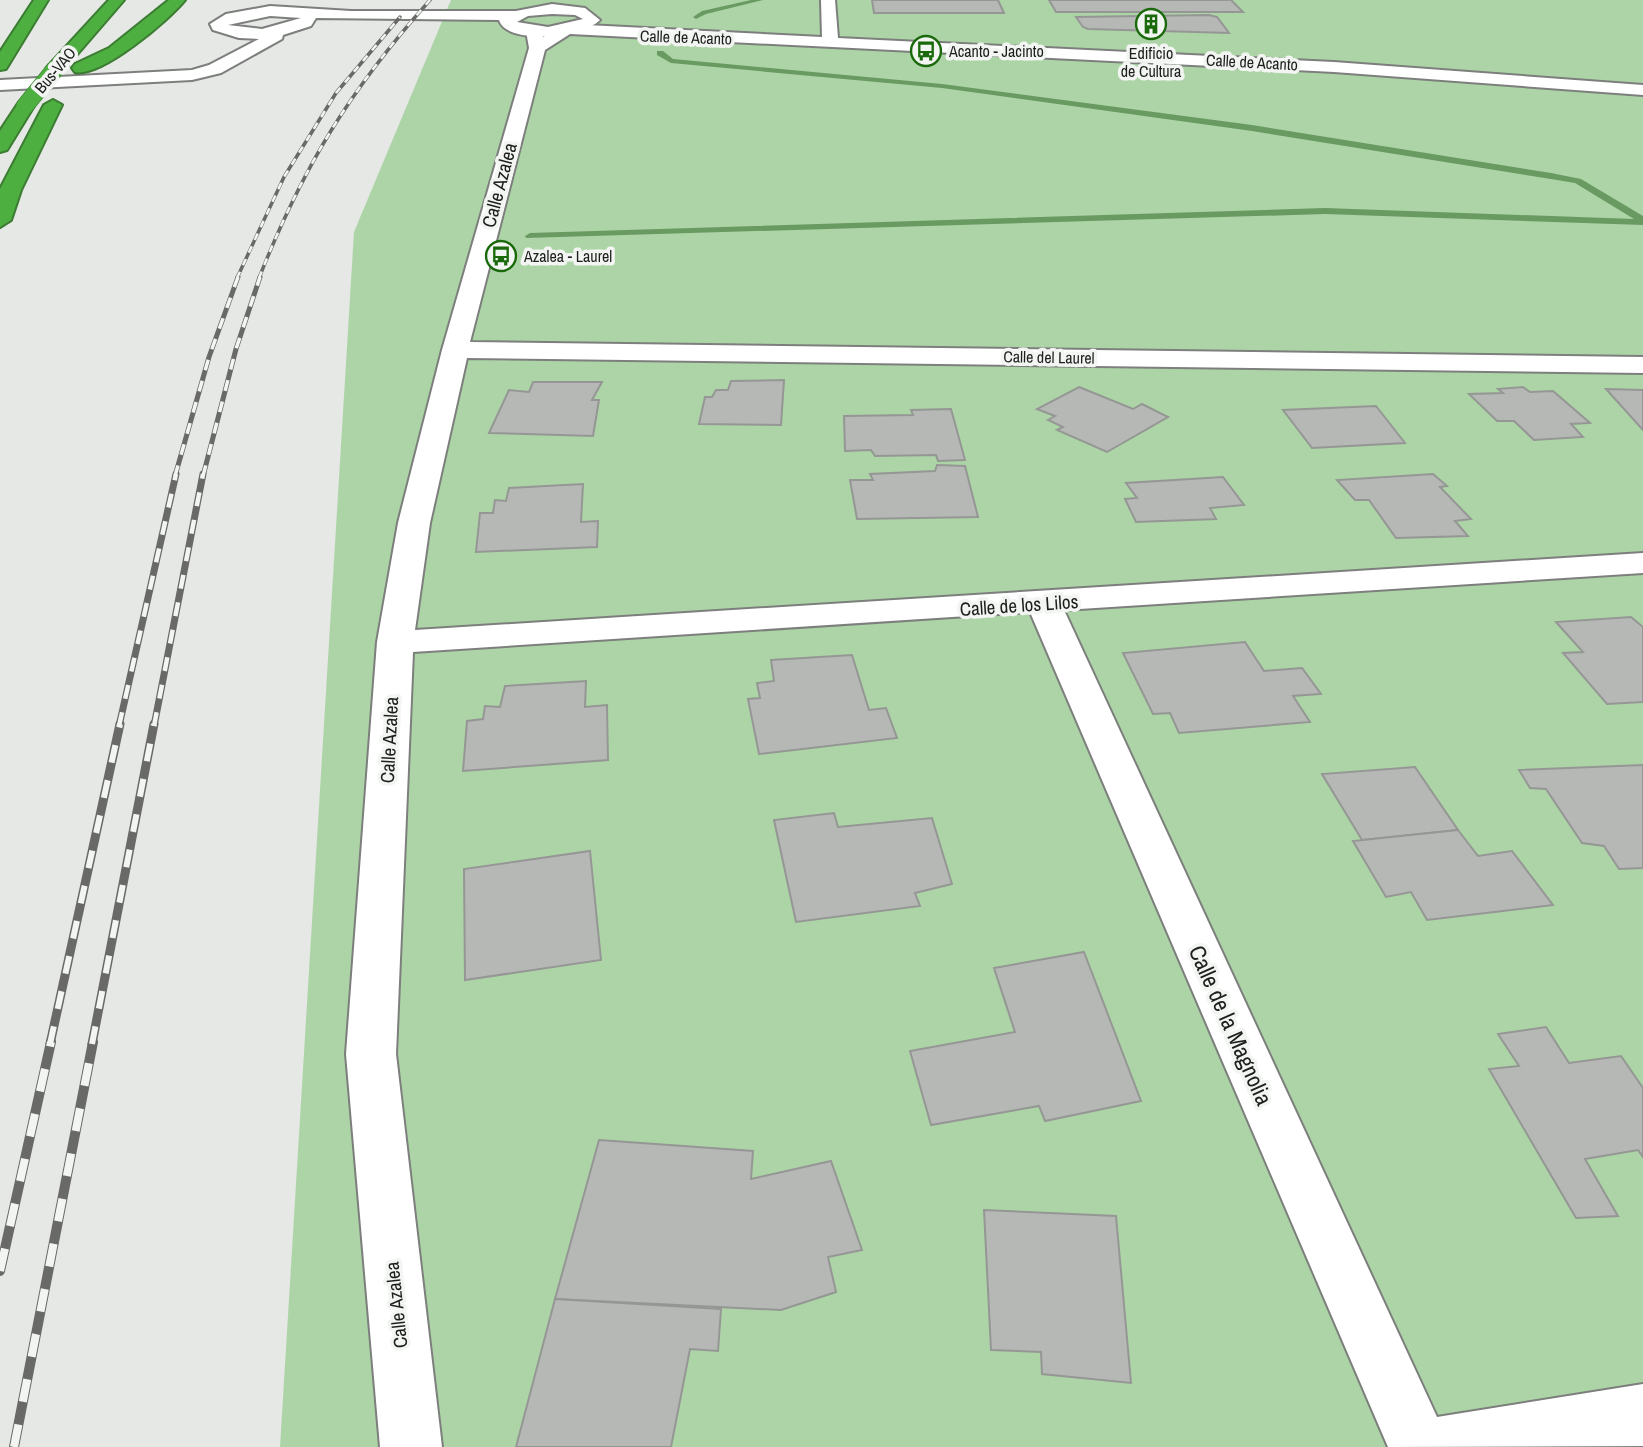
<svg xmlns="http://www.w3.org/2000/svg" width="1643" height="1447" font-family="'Archivo Narrow',sans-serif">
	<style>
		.green { fill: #add4a7 }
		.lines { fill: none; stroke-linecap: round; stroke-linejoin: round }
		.stream { fill: #699a61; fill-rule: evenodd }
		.building { fill: #b5b8b5; stroke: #959794; stroke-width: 2 }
		.minor-casing { stroke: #7c7f7c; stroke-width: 4 }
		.tertiary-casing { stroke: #7c7f7c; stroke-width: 4 }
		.motorway-casing { stroke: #3c7c33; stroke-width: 4 }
		.minor { fill: #fff; fill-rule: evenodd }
		.tertiary { fill: #fff; fill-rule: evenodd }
		.motorway { fill: #4daf3f; fill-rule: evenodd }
		.rail-far4-casing { stroke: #696a68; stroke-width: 3.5 }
		.rail-far3-casing { stroke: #696a68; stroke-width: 5 }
		.rail-far2-casing { stroke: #696a68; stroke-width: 7 }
		.rail-far1-casing { stroke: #696a68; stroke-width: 9 }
		.rail-casing { stroke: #696a68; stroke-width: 10 }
		.rail-far4 { stroke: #f2f5f1; stroke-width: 2.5; stroke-dasharray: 7; stroke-linecap: butt }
		.rail-far3 { stroke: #f2f5f1; stroke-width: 3.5; stroke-dasharray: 11; stroke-linecap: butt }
		.rail-far2 { stroke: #f2f5f1; stroke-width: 4.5; stroke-dasharray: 14; stroke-linecap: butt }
		.rail-far1 { stroke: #f2f5f1; stroke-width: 6; stroke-dasharray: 18; stroke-linecap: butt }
		.rail { stroke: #f2f5f1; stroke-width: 8; stroke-dasharray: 23; stroke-linecap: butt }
		.motorway-bridge-casing { stroke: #3c7c33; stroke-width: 18; stroke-linecap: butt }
		.motorway-bridge { stroke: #4daf3f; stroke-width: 17 }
		.labels { text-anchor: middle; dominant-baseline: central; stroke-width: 7; stroke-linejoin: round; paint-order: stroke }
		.far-street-label { font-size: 16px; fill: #1d1e1d; stroke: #f2f5f1 }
		.far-poi-label { font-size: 16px; fill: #1d1e1d; stroke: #f2f5f1; text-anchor: start }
		.street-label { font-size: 19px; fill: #1d1e1d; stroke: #f2f5f1 }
		.near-street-label { font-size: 23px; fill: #1d1e1d; stroke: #f2f5f1 }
	</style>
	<rect width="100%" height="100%" fill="#e5e8e4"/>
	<polygon class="green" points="451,0 1643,0 1643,1447 280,1447 354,232"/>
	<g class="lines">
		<g class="stream">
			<polygon points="751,0 763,0 706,14 696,19 693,17 702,11"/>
			<polygon points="657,51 663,51 673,59 942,84 1252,125 1551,173 1581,179 1643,216 1643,225 1325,214 526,238 525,236 530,233 1325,208 1634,219 1575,183 1551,179 1252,131 942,88 671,63 657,55"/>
		</g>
	</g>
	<g class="building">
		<polygon points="872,0 998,0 1004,13 874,13"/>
		<polygon points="1049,0 1231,0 1243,12 1056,12"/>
		<polygon points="1209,15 1217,17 1229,33 1088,29 1083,27 1076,17"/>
		<polygon points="784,380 781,425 699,424 705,397 712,397 716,390 728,390 731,381"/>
		<polygon points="533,382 602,382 592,400 599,400 593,436 489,433 509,390 529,392"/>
		<polygon points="1079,387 1133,409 1142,404 1168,417 1107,452 1057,430 1063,427 1048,420 1055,416 1037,409"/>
		<polygon points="1523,387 1530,392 1553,391 1590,423 1571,424 1583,437 1534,440 1514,421 1497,421 1469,394 1503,393 1498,389"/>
		<polygon points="1606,389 1643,390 1643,430"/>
		<polygon points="1376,406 1405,443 1312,448 1283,410"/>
		<polygon points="951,409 965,460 938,461 936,455 875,456 871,450 845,451 844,416 913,415 911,410"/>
		<polygon points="937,465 965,466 978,517 857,519 850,480 873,480 870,474 935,471"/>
		<polygon points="1433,474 1447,486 1440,487 1471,519 1455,521 1468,536 1396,538 1369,500 1355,500 1337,480"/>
		<polygon points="1223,477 1244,505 1210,508 1216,519 1136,522 1125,499 1137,498 1126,483"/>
		<polygon points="583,484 581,522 598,521 597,547 476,552 480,513 493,513 495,500 506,501 509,488"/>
		<polygon points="1631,617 1643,627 1643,702 1607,704 1563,653 1583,652 1556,622"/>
		<polygon points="1245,642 1264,671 1302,668 1321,694 1293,696 1310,722 1179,733 1170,713 1153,714 1123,653"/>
		<polygon points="852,655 869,710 886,708 897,738 759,754 748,699 760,698 757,683 774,681 771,660"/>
		<polygon points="586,681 585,707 607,705 608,760 463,771 467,721 483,719 485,706 500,707 505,686"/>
		<polygon points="1643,765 1643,868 1619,869 1604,846 1582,843 1546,789 1530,788 1519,770"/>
		<polygon points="1415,767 1458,830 1362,840 1322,774"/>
		<polygon points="834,813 838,827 932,818 952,884 915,893 920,906 796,922 774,820"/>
		<polygon points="1458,830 1478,856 1512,851 1553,905 1427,920 1411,892 1386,897 1353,841"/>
		<polygon points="590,851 601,960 465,980 464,869"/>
		<polygon points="1084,952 1141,1101 1045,1121 1039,1106 931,1125 910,1051 1015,1032 994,968"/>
		<polygon points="1546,1027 1569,1063 1621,1056 1643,1088 1643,1157 1638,1150 1585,1159 1618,1216 1576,1218 1489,1069 1519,1066 1498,1034"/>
		<polygon points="599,1140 753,1151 751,1179 831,1161 862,1250 828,1257 836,1292 781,1310 555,1299"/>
		<polygon points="984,1210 1116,1216 1131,1383 1042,1374 1041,1352 991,1350"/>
		<polygon points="555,1299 721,1309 718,1351 690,1349 671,1447 516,1447"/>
	</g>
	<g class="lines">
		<g class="minor-casing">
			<polygon id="minor" points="821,0 835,0 838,38 1334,62 1643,85 1643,95 1334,72 570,34 545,50 470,342 1643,357 1643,373 467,358 430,523 415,630 1643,553 1643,573 1064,610 1437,1417 1643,1384 1643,1446 1388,1447 1030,612 413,652 396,1054 442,1447 380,1447 346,1054 377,642 398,523 442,350 529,48 526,31 528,28 540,28 543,37 567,24 822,37"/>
		</g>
		<g class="tertiary-casing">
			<path id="tertiary" d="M552,4L585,8L600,20C584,37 507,46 499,20L316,18L311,26L283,35L282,39L221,73L192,80L0,90V80L192,70L209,65L259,39L239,38L213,30L210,24L226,14L270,6L351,11H516ZM552,14L575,15L583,19L548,27L517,22L528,16ZM270,16L301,18L262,29L228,25Z"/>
		</g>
		<g class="motorway-casing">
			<g id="motorway">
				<polygon points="34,0 48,0 6,69 0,70 0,52"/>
				<polygon points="109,0 124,0 61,73 49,73 46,69 49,65"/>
				<path d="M169,0H185C169,20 101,78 75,72L72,68L75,64L109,48Z"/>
				<polygon points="53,100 62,105 21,190 11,220 0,227 0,189 44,105"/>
				<polygon points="25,101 34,106 7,150 0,152 0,131 19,102"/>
			</g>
		</g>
		<use href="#minor" class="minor"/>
		<use href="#tertiary" class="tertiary"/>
		<use href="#motorway" class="motorway"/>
		<g class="rail-far4-casing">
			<g id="rail-far4">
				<polyline points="237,278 284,177 336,93 400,17"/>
				<path d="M259,278C304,165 349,91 430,0"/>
			</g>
		</g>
		<g class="rail-far3-casing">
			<g id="rail-far3">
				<polyline points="175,476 209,357 238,277"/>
				<polyline points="203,476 236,349 260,277"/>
			</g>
		</g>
		<g class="rail-far2-casing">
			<g id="rail-far2">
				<polyline points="119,726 176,474"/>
				<polyline points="154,726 203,474"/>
			</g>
		</g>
		<g class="rail-far1-casing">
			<g id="rail-far1">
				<polyline points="50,1044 120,724"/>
				<polyline points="92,1044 154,724"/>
			</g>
		</g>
		<g class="rail-casing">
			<g id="rail">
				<polyline points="0,1271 51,1042"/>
				<polyline points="14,1447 93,1042"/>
			</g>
		</g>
		<use href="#rail-far4" class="rail-far4"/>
		<use href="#rail-far3" class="rail-far3"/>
		<use href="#rail-far2" class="rail-far2"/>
		<use href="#rail-far1" class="rail-far1"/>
		<use href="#rail" class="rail"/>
		<g class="motorway-bridge-casing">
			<polyline id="motorway-bridge" points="25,106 55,69"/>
		</g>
		<use href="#motorway-bridge" class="motorway-bridge"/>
	</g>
	<defs>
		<g id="building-ring" transform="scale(1.575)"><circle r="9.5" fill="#f2f5f1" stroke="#1a690b" stroke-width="1.5"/><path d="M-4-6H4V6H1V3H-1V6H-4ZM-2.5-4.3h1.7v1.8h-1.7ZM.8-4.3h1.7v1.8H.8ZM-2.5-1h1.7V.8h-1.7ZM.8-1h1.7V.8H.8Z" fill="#1a690b"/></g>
		<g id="bus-ring" transform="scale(1.575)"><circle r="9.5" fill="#f2f5f1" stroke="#1a690b" stroke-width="1.5"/><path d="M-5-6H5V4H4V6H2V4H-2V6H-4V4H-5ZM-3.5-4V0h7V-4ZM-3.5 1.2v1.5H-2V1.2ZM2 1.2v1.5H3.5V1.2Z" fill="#1a690b"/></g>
	</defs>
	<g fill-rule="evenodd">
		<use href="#building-ring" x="1151" y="24"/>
		<use href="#bus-ring" x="926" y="51"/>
		<use href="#bus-ring" x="501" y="256"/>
	</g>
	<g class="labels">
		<g class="far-street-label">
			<text transform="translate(686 37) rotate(2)">Calle de Acanto</text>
			<text transform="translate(1252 62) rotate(3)">Calle de Acanto</text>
			<text transform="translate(55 70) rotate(-50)">Bus-VAO</text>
			<text transform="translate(1049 357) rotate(1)">Calle del Laurel</text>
		</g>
		<g class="far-poi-label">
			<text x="949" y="51">Acanto - Jacinto</text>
			<text x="1151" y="53" text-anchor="middle">Edificio<tspan x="1151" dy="18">de Cultura</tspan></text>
			<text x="524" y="256">Azalea - Laurel</text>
		</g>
		<g class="street-label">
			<text transform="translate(499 185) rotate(-75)">Calle Azalea</text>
			<text transform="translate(1019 605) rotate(-4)">Calle de los Lilos</text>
			<text transform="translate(389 740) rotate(-87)">Calle Azalea</text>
			<text transform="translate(396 1305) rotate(-96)">Calle Azalea</text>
		</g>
		<g class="near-street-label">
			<text transform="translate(1231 1025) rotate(66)">Calle de la Magnolia</text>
		</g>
	</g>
</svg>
